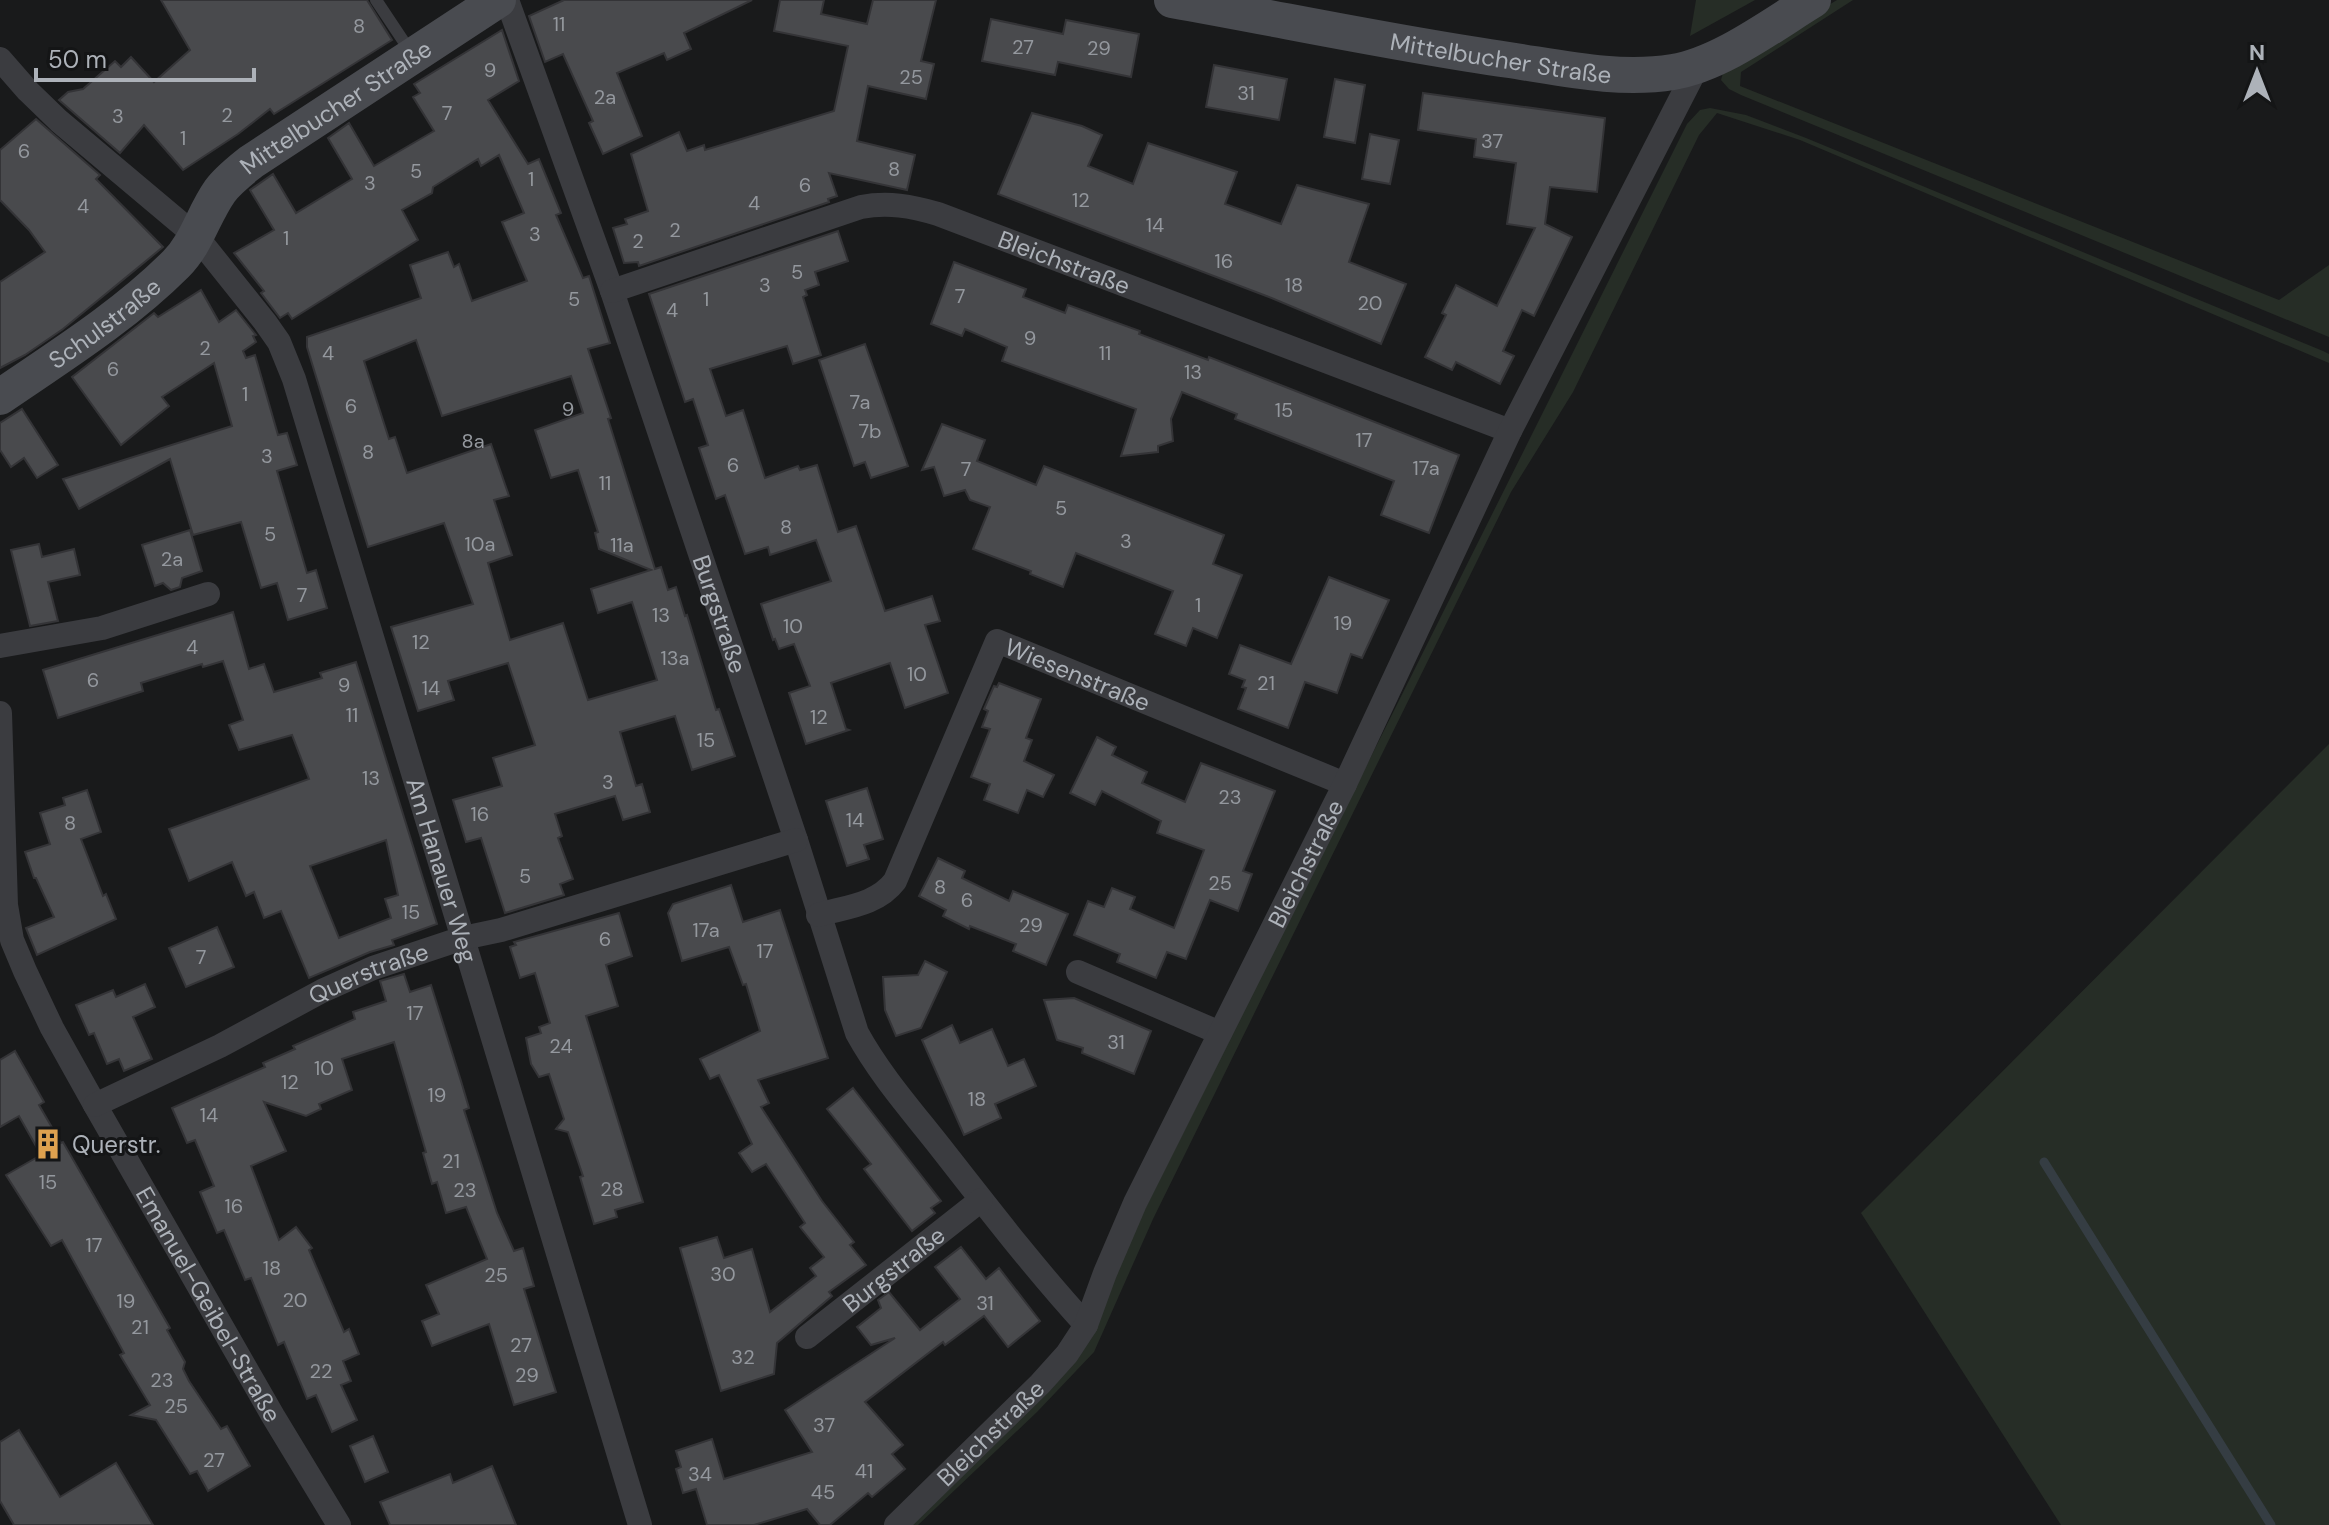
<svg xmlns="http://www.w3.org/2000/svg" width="2329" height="1525" font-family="'DM Sans',sans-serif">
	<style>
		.green { fill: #262d26 }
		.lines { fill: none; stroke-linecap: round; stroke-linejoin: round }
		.stream { stroke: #353d43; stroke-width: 9 }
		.building { fill: #494a4d; stroke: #343437; stroke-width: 2; fill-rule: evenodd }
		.lane { stroke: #3b3c40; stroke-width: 12 }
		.street { stroke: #3b3c40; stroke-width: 24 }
		.secondary { stroke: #494b50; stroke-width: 36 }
		.labels { text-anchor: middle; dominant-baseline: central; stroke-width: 6; stroke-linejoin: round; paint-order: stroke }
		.number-label { font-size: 20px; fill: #94989e }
		.street-label { font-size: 24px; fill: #adb2b9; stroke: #141516 }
		.poi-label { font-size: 24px; fill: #adb2b9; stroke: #141516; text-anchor: start }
	</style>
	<rect width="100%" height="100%" fill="#191a1b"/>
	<g class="green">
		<polygon points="1696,0 1755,0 1690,36"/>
		<polygon points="1837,0 1853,0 1741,72 1740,86 2279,300 2329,265 2329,337 1741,95 1729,89 1721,80 1724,69"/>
		<polygon points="1710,108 1746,115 1806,138 2323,351 2329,354 2329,363 1800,140 1717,113 1699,135 1573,392 1511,492 1153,1219 1094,1352 1037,1412 918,1525 909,1525 1053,1386 1141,1217 1687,124 1700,110"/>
		<polygon points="2329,744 2329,1525 2061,1525 1861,1213"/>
	</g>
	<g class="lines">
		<polyline class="stream" points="2044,1162 2271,1525"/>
	</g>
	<g class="building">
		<polygon points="161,0 367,0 392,40 274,114 270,109 238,134 183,170 144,125 120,153 59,100 68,92 83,89 115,61 121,67 131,57 154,82 190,50"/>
		<polygon points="564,0 752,0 684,33 691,49 667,60 664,53 617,73 642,136 603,154 589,123 593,121 563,54 545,62 529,16"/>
		<polygon points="780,0 824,0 821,14 867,24 873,0 936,0 921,61 934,64 926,99 868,86 857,141 915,155 907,190 829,173 837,196 828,199 829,202 639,266 638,262 624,263 613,228 627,224 625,219 648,211 631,154 679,132 687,151 704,145 705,150 834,111 848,46 774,31"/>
		<polygon points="991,19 1063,34 1066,20 1139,34 1131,77 1058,62 1055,75 982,61"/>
		<path d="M502,30L519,81L488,100L528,164L539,159L561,213L556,215L583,278L589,276L610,343L588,349L611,418L608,419L655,569L661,567L668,590L676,587L685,616L687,615L716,710L719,709L735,756L692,770L675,716L620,732L636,786L642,784L650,812L623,820L615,796L555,814L562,836L558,838L573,879L560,884L564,895L505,913L481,838L466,842L453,800L502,786L493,758L535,745L508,663L448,681L454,700L418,711L391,627L473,604L444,523L368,547L307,347V337L421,298L410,265L448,252L454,267L459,264L472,301L527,281L502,222L524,213L499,155L481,166L478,159L433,187L432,193L402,210L418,240L292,319L288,313L280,318L261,293L264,291L234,253L274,230L250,190L273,174L296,213L352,179L328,138L349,123L374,166L434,131L413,97L420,93L414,84ZM416,340L442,416L571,376L583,413L535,430L551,478L578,470L598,532L595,533L599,549L651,570L591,589L598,613L632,602L657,680L588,700L563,623L510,640L488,563L512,555L494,500L509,496L491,444L407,473L395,437L389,439L364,361Z"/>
		<polygon points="1214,65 1287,79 1279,120 1206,107"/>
		<polygon points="1335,79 1365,85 1355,143 1324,137"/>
		<polygon points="1423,93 1605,118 1597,192 1550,187 1545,224 1572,237 1534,316 1522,310 1503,351 1514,356 1500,384 1456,362 1452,370 1425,357 1446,315 1442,313 1456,285 1497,306 1535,228 1507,224 1516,163 1474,157 1476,139 1418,130"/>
		<polygon points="1032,113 1082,126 1102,135 1088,166 1133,184 1148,143 1237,172 1225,204 1281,224 1297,185 1369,204 1349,262 1406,284 1381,344 1269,297 998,194"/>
		<polygon points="36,119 100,175 96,179 163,247 63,329 25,355 0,368 0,282 45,252 29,230 0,200 0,150"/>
		<polygon points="1370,134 1399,140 1390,184 1362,179"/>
		<polygon points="838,231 848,261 815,272 819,285 805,290 807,295 803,297 821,355 793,364 787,346 710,369 726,416 743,410 765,478 798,466 800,470 817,465 838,532 856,526 885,611 932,596 940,621 925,625 948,693 905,708 890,663 831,683 846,729 849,730 806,744 789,693 810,686 794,644 779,649 775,639 773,640 761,604 831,581 816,540 770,555 768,547 745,554 725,495 716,499 699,448 708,445 693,399 685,402 649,294"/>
		<polygon points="954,262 1026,289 1023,297 1065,313 1068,305 1140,331 1139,334 1208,360 1209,357 1459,455 1429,533 1381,515 1394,481 1235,419 1237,414 1182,392 1171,419 1173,441 1158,446 1158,452 1121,456 1136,409 1002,361 1007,347 965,329 962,336 931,324"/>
		<polygon points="201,290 219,322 236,310 256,335 253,336 256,342 243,351 246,358 255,355 278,435 287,433 297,465 277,471 307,573 316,570 327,608 288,620 277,583 261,588 241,522 193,535 170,459 79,509 63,479 232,426 214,363 162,397 169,406 121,445 72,377 154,313 158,317"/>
		<polygon points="865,344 908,466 871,478 865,462 854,466 819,360"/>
		<polygon points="22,409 58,465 37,478 24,458 11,467 0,450 0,423"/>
		<polygon points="942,424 985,440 977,461 1036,485 1044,466 1224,535 1213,564 1242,575 1217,638 1193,628 1186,646 1155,634 1173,591 1076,553 1063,587 1030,574 1031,571 973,549 990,507 970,500 965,490 944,496 934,467 922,470"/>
		<polygon points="190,530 202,571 182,578 180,587 171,590 163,583 155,586 142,545"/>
		<polygon points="39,544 42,557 74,549 80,575 48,582 58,621 30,626 11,550"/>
		<polygon points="1329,577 1389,600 1362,658 1351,654 1337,693 1305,682 1288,728 1238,709 1246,688 1242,687 1245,680 1229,674 1240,645 1291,664"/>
		<path d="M233,612L249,669L264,664L274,692L322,678L320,673L356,662L437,924L392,940L394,945L370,952L309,978L281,911L264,918L254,892L246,896L232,862L189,881L169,829L309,779L292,735L239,750L229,725L243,720L223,661L203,667L202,664L141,683L143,691L58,718L43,670ZM386,840L398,895L385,899L391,918L339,938L310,866Z"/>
		<polygon points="999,683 1041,699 1026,738 1032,740 1024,761 1054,775 1043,797 1027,790 1018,813 984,800 990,784 971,777 990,729 982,727 988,711 984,709 994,686 997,687"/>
		<polygon points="1097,737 1116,747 1112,755 1147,772 1142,783 1185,802 1201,763 1275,791 1243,871 1252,874 1238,911 1210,900 1186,959 1167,952 1156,978 1117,962 1120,954 1074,935 1088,901 1104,907 1112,888 1135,897 1130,909 1174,928 1204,850 1157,833 1161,821 1102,791 1095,805 1070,793"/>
		<polygon points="867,788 883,839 864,845 869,859 847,866 826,801"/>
		<polygon points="87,790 101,832 81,839 103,896 106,894 116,919 37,955 26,928 54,917 36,878 34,878 25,852 50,844 40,813 65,805 63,798"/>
		<polygon points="938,858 965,871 962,878 1009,901 1013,891 1068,914 1046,965 1013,951 1016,944 970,926 969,929 943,916 946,910 919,896"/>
		<polygon points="731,885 743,922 780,910 828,1058 758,1080 769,1103 761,1107 822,1201 854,1242 850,1245 866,1265 829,1292 832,1296 777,1343 774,1374 721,1391 680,1248 717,1237 724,1258 752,1249 770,1312 816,1276 810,1268 824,1257 800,1227 805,1223 766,1164 752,1172 739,1153 752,1144 719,1075 710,1079 700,1059 760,1031 746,984 743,985 729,947 682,961 668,913 673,904"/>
		<polygon points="619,913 632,956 606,965 618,1006 586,1016 643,1202 615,1210 617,1217 594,1224 580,1177 583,1176 568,1132 556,1129 564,1119 549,1074 539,1077 531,1064 526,1038 541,1033 539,1027 550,1023 535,973 520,978 510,947 516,945 514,942"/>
		<polygon points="217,927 234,967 186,987 169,948"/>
		<polygon points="925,961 947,972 921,1028 896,1036 885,1010 883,977 918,975"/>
		<polygon points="404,974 410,992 431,985 461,1081 469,1108 464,1110 497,1213 514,1251 523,1248 534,1286 524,1289 556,1392 514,1405 489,1324 432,1346 422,1321 439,1314 426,1285 487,1259 466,1207 446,1213 437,1182 432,1184 423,1153 426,1152 394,1042 342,1059 352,1090 319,1104 321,1109 306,1116 264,1102 286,1151 251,1166 279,1240 296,1227 312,1248 309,1250 344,1332 349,1329 359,1354 343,1361 351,1381 341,1385 357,1420 332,1432 316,1395 307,1399 284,1342 278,1345 251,1278 245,1280 224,1230 217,1233 200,1192 214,1186 195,1140 187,1143 172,1108 265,1067 263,1063 295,1049 293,1046 355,1019 353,1012 386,1001 380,981"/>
		<polygon points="145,984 155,1007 133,1017 152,1059 124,1071 119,1059 107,1064 94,1033 89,1035 76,1005 113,990 116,997"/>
		<polygon points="1074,998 1151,1031 1134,1074 1082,1053 1083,1048 1057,1040 1044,1000"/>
		<polygon points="952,1025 960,1043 992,1029 1008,1066 1024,1059 1036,1086 995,1104 1001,1118 964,1135 922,1040"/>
		<polygon points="15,1051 44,1102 39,1105 61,1143 63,1142 170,1328 167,1330 185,1362 183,1369 189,1381 221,1429 227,1426 250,1466 208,1491 197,1471 190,1474 156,1420 131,1415 150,1405 120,1355 124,1353 62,1240 51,1246 6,1175 41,1155 19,1116 0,1127 0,1060"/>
		<polygon points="853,1088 941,1201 931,1208 935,1213 912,1231 864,1169 871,1164 827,1109"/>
		<polygon points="961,1247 986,1279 999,1268 1040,1321 1008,1347 984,1316 945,1345 943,1342 865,1402 903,1445 892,1454 905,1469 872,1497 868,1493 830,1525 820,1525 807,1509 754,1525 707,1525 696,1489 683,1493 676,1469 681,1467 676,1451 712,1439 724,1479 812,1452 785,1410 895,1338 871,1345 857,1327 881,1308 878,1300 889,1292 920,1330 960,1299 935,1267"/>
		<polygon points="19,1430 60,1497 116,1463 153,1525 14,1525 0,1501 0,1442"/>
		<polygon points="373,1436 388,1472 365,1482 350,1446"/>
		<polygon points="492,1466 516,1525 390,1525 380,1502 450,1474 453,1483"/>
	</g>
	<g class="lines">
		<polyline class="lane" points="376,0 412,54"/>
		<g class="street">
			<path id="s1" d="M507,0L612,291L796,840L857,1033C880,1075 912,1111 941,1148C988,1208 1034,1268 1086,1325"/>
			<path id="s2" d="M0,59L28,91L59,121L197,237L265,322L279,342L294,379L640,1525"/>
			<path id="s3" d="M612,291L861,207C888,202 911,206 938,214L1510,431"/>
			<polyline points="0,646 102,628 208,594"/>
			<path id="s4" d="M0,713L6,905L12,940L25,971L52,1028L95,1105L273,1416L339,1525"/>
			<path id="s5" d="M818,915C845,907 877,905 895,881L997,641L1345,784"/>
			<polyline points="1078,972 1220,1033"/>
			<path id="s6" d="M95,1105L220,1046L322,991L373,968L463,938L501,930L796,840"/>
			<path id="s7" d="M807,1337L981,1200"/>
			<path id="s8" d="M896,1525L1040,1384L1067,1354L1086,1325L1105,1273L1135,1203L1345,784L1510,431L1698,65"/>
		</g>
		<g class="secondary">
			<path id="s9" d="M1172,0C1285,20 1396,44 1509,60C1562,68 1619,81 1673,72C1721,64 1772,25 1813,0"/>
			<path id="s10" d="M0,397C60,356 124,316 176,264C197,243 203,215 220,191C228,180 240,171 251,162L498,0"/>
		</g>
	</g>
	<defs>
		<g id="building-bare" transform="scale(2.4)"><path d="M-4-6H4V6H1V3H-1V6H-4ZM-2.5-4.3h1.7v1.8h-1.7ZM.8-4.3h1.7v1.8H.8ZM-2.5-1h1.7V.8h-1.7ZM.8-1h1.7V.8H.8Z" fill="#dea14f" stroke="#141516" stroke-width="2.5" paint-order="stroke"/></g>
	</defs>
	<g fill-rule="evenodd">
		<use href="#building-bare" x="48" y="1144"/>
	</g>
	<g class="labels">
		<g class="number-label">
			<text x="559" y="24">11</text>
			<text x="359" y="26">8</text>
			<text x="1023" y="47">27</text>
			<text x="1099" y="48">29</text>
			<text x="490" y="70">9</text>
			<text x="911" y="77">25</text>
			<text x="1246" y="93">31</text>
			<text x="605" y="97">2a</text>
			<text x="447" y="113">7</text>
			<text x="227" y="115">2</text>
			<text x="118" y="116">3</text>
			<text x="183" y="138">1</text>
			<text x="1492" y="141">37</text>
			<text x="24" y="151">6</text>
			<text x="894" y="169">8</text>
			<text x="416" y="171">5</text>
			<text x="531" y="179">1</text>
			<text x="370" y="183">3</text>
			<text x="805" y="185">6</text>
			<text x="1081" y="200">12</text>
			<text x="754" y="203">4</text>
			<text x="83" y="206">4</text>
			<text x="1155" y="225">14</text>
			<text x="675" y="230">2</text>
			<text x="535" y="234">3</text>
			<text x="286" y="238">1</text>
			<text x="638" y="241">2</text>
			<text x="1224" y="261">16</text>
			<text x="797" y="272">5</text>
			<text x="765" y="285">3</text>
			<text x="1294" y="285">18</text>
			<text x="960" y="296">7</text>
			<text x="574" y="299">5</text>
			<text x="706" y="299">1</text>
			<text x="1370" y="303">20</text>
			<text x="672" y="310">4</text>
			<text x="1030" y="338">9</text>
			<text x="205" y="348">2</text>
			<text x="328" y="353">4</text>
			<text x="1105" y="353">11</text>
			<text x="113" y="369">6</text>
			<text x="1193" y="372">13</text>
			<text x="245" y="394">1</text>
			<text x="860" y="402">7a</text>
			<text x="351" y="406">6</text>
			<text x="568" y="409">9</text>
			<text x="1284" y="410">15</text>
			<text x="870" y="431">7b</text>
			<text x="1364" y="440">17</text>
			<text x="473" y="441">8a</text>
			<text x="368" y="452">8</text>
			<text x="267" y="456">3</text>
			<text x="733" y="465">6</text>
			<text x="1426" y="468">17a</text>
			<text x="966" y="469">7</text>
			<text x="605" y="483">11</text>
			<text x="1061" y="508">5</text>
			<text x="786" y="527">8</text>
			<text x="270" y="534">5</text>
			<text x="1126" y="541">3</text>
			<text x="480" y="544">10a</text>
			<text x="622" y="545">11a</text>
			<text x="172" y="559">2a</text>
			<text x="302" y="595">7</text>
			<text x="1198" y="605">1</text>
			<text x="661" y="615">13</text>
			<text x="1343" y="623">19</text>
			<text x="793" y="626">10</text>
			<text x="421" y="642">12</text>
			<text x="192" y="647">4</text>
			<text x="675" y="658">13a</text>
			<text x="917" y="674">10</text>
			<text x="93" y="680">6</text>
			<text x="1266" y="683">21</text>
			<text x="344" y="685">9</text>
			<text x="431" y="688">14</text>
			<text x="352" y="715">11</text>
			<text x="819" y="717">12</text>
			<text x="706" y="740">15</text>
			<text x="371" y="778">13</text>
			<text x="608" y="782">3</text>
			<text x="1230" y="797">23</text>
			<text x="480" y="814">16</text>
			<text x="855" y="820">14</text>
			<text x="70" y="823">8</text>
			<text x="525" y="876">5</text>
			<text x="1220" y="883">25</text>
			<text x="940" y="887">8</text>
			<text x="967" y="900">6</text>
			<text x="411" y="912">15</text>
			<text x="1031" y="925">29</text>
			<text x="706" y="930">17a</text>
			<text x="605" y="939">6</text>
			<text x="765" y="951">17</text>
			<text x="201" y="957">7</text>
			<text x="415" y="1013">17</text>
			<text x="1116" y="1042">31</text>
			<text x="561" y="1046">24</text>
			<text x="324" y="1068">10</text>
			<text x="290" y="1082">12</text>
			<text x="437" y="1095">19</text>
			<text x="977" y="1099">18</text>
			<text x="209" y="1115">14</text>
			<text x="451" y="1161">21</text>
			<text x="48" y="1182">15</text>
			<text x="612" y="1189">28</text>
			<text x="465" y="1190">23</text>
			<text x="234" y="1206">16</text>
			<text x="94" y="1245">17</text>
			<text x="272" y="1268">18</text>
			<text x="723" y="1274">30</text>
			<text x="496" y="1275">25</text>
			<text x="295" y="1300">20</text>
			<text x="126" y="1301">19</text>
			<text x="985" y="1303">31</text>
			<text x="140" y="1327">21</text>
			<text x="521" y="1345">27</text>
			<text x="743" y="1357">32</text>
			<text x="321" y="1371">22</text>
			<text x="527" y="1375">29</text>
			<text x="162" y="1380">23</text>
			<text x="176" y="1406">25</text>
			<text x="824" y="1425">37</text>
			<text x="214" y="1460">27</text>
			<text x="864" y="1471">41</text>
			<text x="700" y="1474">34</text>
			<text x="823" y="1492">45</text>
		</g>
		<g class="street-label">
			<text stroke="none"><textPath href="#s9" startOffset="334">Mittelbucher Straße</textPath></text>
			<text stroke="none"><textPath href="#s10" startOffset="450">Mittelbucher Straße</textPath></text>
			<text stroke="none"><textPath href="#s3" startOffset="476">Bleichstraße</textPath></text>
			<text stroke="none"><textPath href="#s10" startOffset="128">Schulstraße</textPath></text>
			<text stroke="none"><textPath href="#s1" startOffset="650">Burgstraße</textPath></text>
			<text stroke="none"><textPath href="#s5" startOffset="434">Wiesenstraße</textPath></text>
			<text stroke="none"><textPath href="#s8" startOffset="788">Bleichstraße</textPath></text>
			<text stroke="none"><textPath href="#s2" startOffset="952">Am Hanauer Weg</textPath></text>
			<text stroke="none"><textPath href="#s6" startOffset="304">Querstraße</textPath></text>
			<text stroke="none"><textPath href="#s7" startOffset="110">Burgstraße</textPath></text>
			<text stroke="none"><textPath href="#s4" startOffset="642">Emanuel-Geibel-Straße</textPath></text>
			<text stroke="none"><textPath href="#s8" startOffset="132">Bleichstraße</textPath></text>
		</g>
		<g class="poi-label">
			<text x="72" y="1144">Querstr.</text>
		</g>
	</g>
	<g transform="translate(2257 72)" stroke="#141516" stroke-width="6" paint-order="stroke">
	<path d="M0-6L14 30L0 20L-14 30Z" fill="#adb2b9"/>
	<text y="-12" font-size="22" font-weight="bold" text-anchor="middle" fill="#adb2b9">N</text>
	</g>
	<path d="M36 68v12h218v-12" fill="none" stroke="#adb2b9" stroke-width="4"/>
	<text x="48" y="68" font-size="24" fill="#adb2b9" stroke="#141516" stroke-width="6" paint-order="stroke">50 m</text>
</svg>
